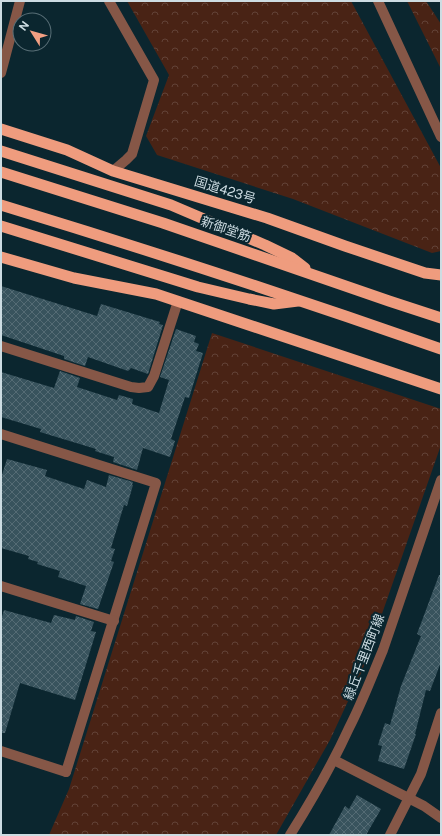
<svg xmlns="http://www.w3.org/2000/svg" width="442" height="836" font-family="'Public Sans','Noto Sans JP',sans-serif">
	<style>
		.forest { fill: url(#forest-crowns) }
		.building { fill: url(#building-cross-hatch) }
		.lines { fill: none; stroke-linecap: round; stroke-linejoin: round }
		.minor { stroke: #865747; stroke-width: 10 }
		.tertiary { stroke: #865747; stroke-width: 10 }
		.trunk { stroke: #ef9c7e; stroke-width: 11 }
		.labels { text-anchor: middle; dominant-baseline: central; stroke-width: 4; stroke-linejoin: round; paint-order: stroke }
		.street-label { font-size: 13px; fill: #cddce2; stroke: #0b262f }
	</style>
	<defs>
		<pattern id="forest-crowns" width="20" height="18" patternUnits="userSpaceOnUse"><rect width="20" height="18" fill="#492315"/><path d="M2 6a3 3 0 1 1 6 0M12 15a3 3 0 1 1 6 0" fill="none" stroke="#624237"/></pattern>
		<pattern id="building-cross-hatch" width="8" height="8" patternUnits="userSpaceOnUse"><rect width="8" height="8" fill="#38535d"/><path d="M0 0l8 8M0 8l8-8" fill="none" stroke="#546b74"/></pattern>
	</defs>
	<rect width="100%" height="100%" fill="#0b262f"/>
	<g class="forest">
		<polygon points="127,1 351,1 441,168 441,251 432,253 293,199 157,155 146,136 169,75"/>
		<polygon points="407,1 426,1 441,24 441,69"/>
		<polygon points="212,333 441,409 441,445 362,671 330,740 276,835 49,835 69,789"/>
	</g>
	<g class="building">
		<polygon points="1,286 97,316 101,304 160,322 159,324 163,325 148,374 131,368 128,371 88,357 85,366 64,359 64,356 1,335"/>
		<polygon points="176,329 196,336 194,342 199,344 196,351 203,353 189,398 185,397 171,439 175,441 170,457 143,448 137,470 113,462 114,457 95,451 96,449 40,432 41,429 1,417 1,372 54,388 60,371 80,378 77,387 117,400 119,395 133,399 132,404 159,413 169,380 160,377"/>
		<polygon points="7,459 47,470 45,476 84,489 87,480 106,487 109,475 133,482 132,485 133,485 127,506 124,505 111,548 115,549 111,561 114,562 98,609 80,604 86,586 58,577 60,571 37,564 38,562 28,559 29,556 1,548 1,478"/>
		<polygon points="439,575 441,575 441,662 430,691 426,690 415,734 416,734 404,769 378,761 382,746 378,745 385,723 390,725 401,686 421,636 417,634"/>
		<polygon points="4,610 51,623 54,615 75,620 76,616 94,622 91,631 96,632 75,700 20,683 5,733 1,733 1,620"/>
		<polygon points="357,795 381,809 366,835 329,835 345,806 349,809"/>
	</g>
	<g class="lines">
		<g class="minor">
			<polyline points="109,1 154,80 132,154 126,160 113,171"/>
			<polyline points="1,73 20,1"/>
			<polyline points="1,346 131,387 139,388 148,387 154,376 178,301"/>
			<polyline points="1,434 156,483 66,772"/>
			<polyline points="1,586 114,621"/>
			<polyline points="334,760 424,806 441,818"/>
			<polyline points="390,835 421,774 441,713"/>
		</g>
		<g class="tertiary">
			<polyline points="378,1 441,137"/>
			<polyline points="1,751 66,772"/>
			<path d="M290,835C312,800 332,765 349,728C362,703 372,676 383,650L441,480"/>
		</g>
		<g class="trunk">
			<polyline points="1,129 67,150 113,171 267,218 345,246 425,273 441,275"/>
			<polyline points="1,151 171,205 265,245 292,258 305,268"/>
			<polyline points="1,172 163,223 389,301 441,318"/>
			<path d="M1,205C149,250 295,298 441,349"/>
			<polyline points="1,226 198,287 249,299 274,304 298,301"/>
			<polyline points="1,257 74,278 156,294 441,389"/>
		</g>
	</g>
	<g class="labels">
		<g class="street-label">
			<text transform="translate(225 190) rotate(17)">国道423号</text>
			<text transform="translate(226 229) rotate(19)">新御堂筋</text>
			<text transform="translate(364 657) rotate(-69)">緑丘千里西町線</text>
		</g>
	</g>
	<rect width="442" height="836" fill="none" stroke="#cddce2" stroke-width="4"/>
	<g transform="translate(32 32) rotate(307)"><circle r="19" fill="#0b262f" stroke="#596f77"/>
	<path d="M0-3L7 15L0 10L-7 15Z" fill="#f39f82"/>
	<text y="-6" font-size="11" font-weight="bold" text-anchor="middle" fill="#cddce2">N</text>
	</g>
</svg>
